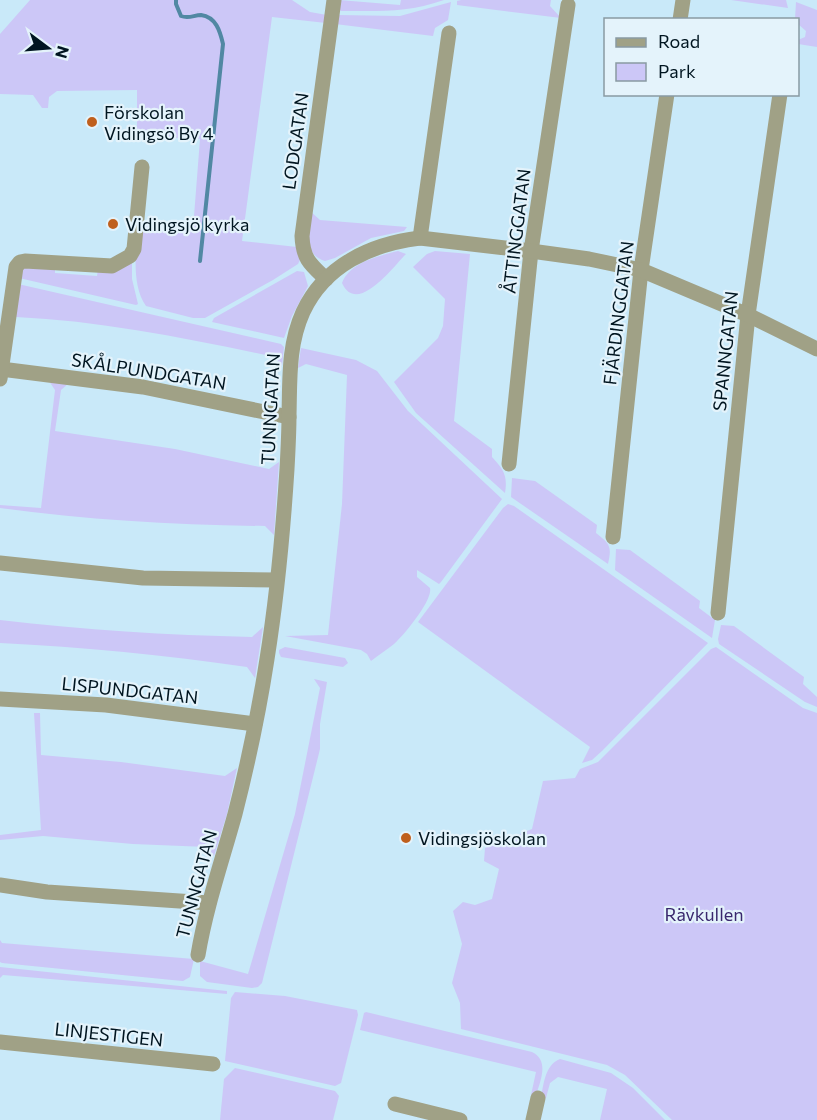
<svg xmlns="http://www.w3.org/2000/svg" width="817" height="1120" font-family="Commissioner,sans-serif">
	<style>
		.green { fill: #ccc7f7 }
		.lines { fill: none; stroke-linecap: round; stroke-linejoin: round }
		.stream { stroke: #5188a3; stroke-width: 4 }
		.minor { stroke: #a0a186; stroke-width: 15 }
		.poi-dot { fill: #bf5f1d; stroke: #e4f3fb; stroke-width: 2 }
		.labels { text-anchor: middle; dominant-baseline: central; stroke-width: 4.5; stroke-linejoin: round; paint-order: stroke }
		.poi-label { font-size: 18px; fill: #001520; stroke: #e4f3fb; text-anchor: start }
		.street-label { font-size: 18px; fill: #001520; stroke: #e4f3fb }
		.park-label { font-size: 18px; fill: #39286e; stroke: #e4f3fb }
	</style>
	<rect width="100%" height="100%" fill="#c9e9f9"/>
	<g class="green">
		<path d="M30,0H292L310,12L327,15L326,23L272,17L242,241L297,247L300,260L298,264L273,280L205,318H193L146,306C131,285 136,249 138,225L193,229L200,139L137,136V90L57,91L49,97L48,108H42L33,95L0,94V34Z"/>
		<path d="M339,0L400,5L401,0H444C407,13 379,11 341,11L339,9Z"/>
		<polygon points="461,0 551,0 550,6 561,18 457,5 457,1"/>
		<polygon points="731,0 786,0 788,8"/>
		<polygon points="451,2 448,20 435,28 433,36 335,24 337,15 400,16"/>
		<polygon points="796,2 817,10 817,47 798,44 798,40 805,37 806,31 798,24 798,20 795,19"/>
		<path d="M310,211L320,220L407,227L404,231L371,238L335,258L325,261C302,254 309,229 310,211Z"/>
		<path d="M398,251L406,254C393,267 357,316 342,283C350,262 379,256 398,251Z"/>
		<path d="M435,251L470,254L454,421L492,449V457C503,469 508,475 505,493L416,413L394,382L438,338L443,326L445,299L413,267L427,254Z"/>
		<polygon points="132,263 132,279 138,304 136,305 19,278 23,268 55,269 55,273 97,276 98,269"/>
		<polygon points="297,271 304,272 308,286 292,316 284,338 212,322 214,318"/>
		<path d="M18,284L281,344L284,347L282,366L275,357C190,339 103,321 16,317Z"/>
		<path d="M301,348L356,360L377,371L408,411L502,499L441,582L439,584L417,570V577L430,588C433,600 404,635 394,644C387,650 378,655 371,661L367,654L361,650L285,636L328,635L342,504L347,375L306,364L298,368Z"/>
		<path d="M49,381L69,383L61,390L55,431L175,449L269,469L279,462L274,535L265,526C176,525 88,520 0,508V505L41,508L55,390Z"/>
		<path d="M512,478L535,481L597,525L596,533C610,544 612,546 608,564L511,497Z"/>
		<polygon points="508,504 514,506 708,643 602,751 592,760 582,763 590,747 418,622 503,508"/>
		<polygon points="616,549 630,550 700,601 699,608 715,620 712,638 615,570"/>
		<path d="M0,620C84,630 167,635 252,637L263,627L255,678L247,667C165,655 83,647 0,643Z"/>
		<polygon points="721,625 734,626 804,677 803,684 817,697 817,707 805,702 719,644 718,639"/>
		<polygon points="285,647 345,658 348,663 343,667 281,657 279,653 279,650"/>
		<polygon points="716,647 803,708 817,713 817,1120 672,1120 625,1075 607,1065 461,1029 460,1003 452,983 462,944 453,911 463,902 475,905 492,899 499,869 484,861 485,848 532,829 543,781 575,778 580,769 598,762 711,649"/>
		<polygon points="314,679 327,682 320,724 320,749 262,983 258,987 252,988 207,982 200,976 200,961 248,974 295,814 320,688"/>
		<polygon points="34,713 40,713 41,755 121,762 225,776 237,768 227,814 214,856 207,847 133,844 43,836 0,840 0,835 41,830"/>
		<polygon points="0,940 2,943 194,959 190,977 183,981 172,980 2,963 0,962"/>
		<polygon points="0,967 227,991 227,994 3,975 0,978"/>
		<polygon points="235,992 285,996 357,1010 358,1015 341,1083 335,1086 225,1061 231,998"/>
		<path d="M366,1012L532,1052C550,1061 540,1081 536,1096L531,1095L536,1072L360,1030L364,1013Z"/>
		<path d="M560,1059L611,1073L633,1088L665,1120H600L607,1089L558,1077L550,1083L546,1098L541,1097C544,1083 545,1065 560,1059Z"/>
		<polygon points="235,1068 335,1091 339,1096 333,1120 220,1120 224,1079"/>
	</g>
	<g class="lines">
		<path class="stream" d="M176,0V4L181,16C189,19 194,15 201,15C216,17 220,31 223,44L200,261"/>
		<g class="minor">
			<polyline points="680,20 683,0"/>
			<polyline points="420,238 449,33"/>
			<path d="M326,279C310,264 303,259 302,236L334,0"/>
			<polyline points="1,369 143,387 289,417"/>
			<polyline points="0,379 16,267 20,262 25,261 112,266 130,256 134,249 142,167"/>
			<polyline points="509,464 531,251 568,5"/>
			<polyline points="613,537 641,270 667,94"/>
			<polyline points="0,563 143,578 277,580"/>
			<polyline points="718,613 748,315 780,94"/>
			<polyline points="0,699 106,705 255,724"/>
			<polyline points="0,885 47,892 209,903"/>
			<path d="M198,955C206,907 222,861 235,814C248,763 259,711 267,659C277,596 283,532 287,469C288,451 289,433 289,415C290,380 288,345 303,312C325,265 371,244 420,238L531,251L589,259L641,270L748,315L817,349"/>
			<polyline points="0,1042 213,1064"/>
			<polyline points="395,1104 460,1120"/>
			<polyline points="533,1120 538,1098"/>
		</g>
	</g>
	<g class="poi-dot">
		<circle cx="92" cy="122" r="6"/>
		<circle cx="113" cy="224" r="6"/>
		<circle cx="406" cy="838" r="6"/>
	</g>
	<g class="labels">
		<g class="poi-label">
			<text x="104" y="112">Förskolan<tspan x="104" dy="21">Vidingsö By 4</tspan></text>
			<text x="125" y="224">Vidingsjö kyrka</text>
			<text x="418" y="838">Vidingsjöskolan</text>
		</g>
		<g class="street-label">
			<text transform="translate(295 141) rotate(-82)">LODGATAN</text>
			<text transform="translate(516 231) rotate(-83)">ÅTTINGGATAN</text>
			<text transform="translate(618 313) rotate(-83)">FJÄRDINGGATAN</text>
			<text transform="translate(725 351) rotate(-84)">SPANNGATAN</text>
			<text transform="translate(149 371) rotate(9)">SKÅLPUNDGATAN</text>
			<text transform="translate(270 409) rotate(-87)">TUNNGATAN</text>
			<text transform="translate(130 690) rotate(6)">LISPUNDGATAN</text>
			<text transform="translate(196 884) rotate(-75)">TUNNGATAN</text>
			<text transform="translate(109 1034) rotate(6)">LINJESTIGEN</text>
		</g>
		<g class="park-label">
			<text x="704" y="914">Rävkullen</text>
		</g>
	</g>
	<rect x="604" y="18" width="195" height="78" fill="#e4f3fb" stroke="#899aa3" stroke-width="1.5"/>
	<rect x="616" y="38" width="30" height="9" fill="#a0a186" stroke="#899aa3" stroke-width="1.5"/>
	<text x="658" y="48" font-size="18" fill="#001520">Road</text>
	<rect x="616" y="63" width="30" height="18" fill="#ccc7f7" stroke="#899aa3" stroke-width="1.5"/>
	<text x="658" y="78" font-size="18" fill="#001520">Park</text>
	<g transform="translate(48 48) rotate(106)" stroke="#e4f3fb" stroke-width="4.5" paint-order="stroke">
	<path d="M0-4.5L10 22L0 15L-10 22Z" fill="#001520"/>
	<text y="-9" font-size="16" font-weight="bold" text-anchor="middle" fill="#001520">N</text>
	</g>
</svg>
